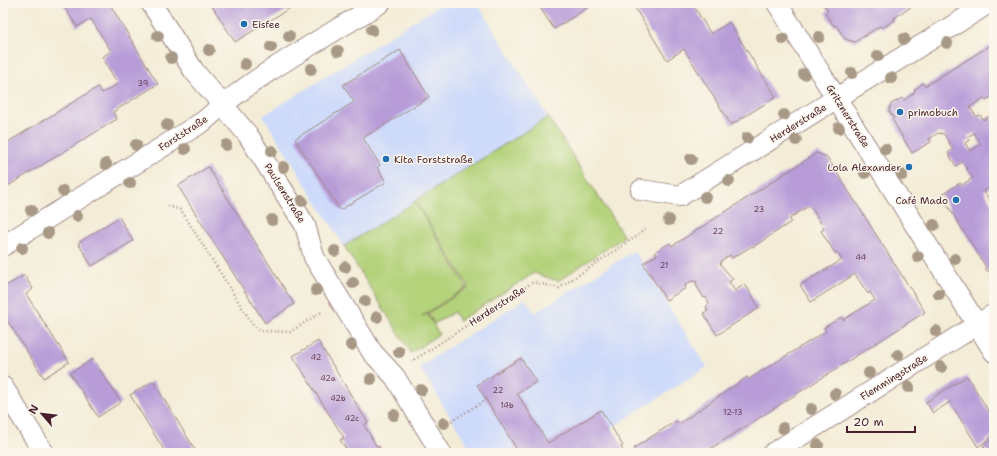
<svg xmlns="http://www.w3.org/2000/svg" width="997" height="456" font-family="'Shantell Sans',sans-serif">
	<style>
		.built { fill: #cedafa }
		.green { fill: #b3d27a; stroke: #7e7852 }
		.building { fill: #b89cd8; fill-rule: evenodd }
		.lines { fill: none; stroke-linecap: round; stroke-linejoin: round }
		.minor-casing { stroke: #9e8681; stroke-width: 22 }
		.path { stroke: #9e8681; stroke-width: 2.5; stroke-dasharray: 1 3; stroke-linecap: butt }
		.minor { stroke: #fff; stroke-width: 20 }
		.tree { fill: #a89986 }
		.poi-dot { fill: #1f6fb2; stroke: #fbf7ec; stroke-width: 1.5 }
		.labels { text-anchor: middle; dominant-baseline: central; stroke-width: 3; stroke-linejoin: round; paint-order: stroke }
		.number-label { font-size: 8px; fill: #663e56 }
		.poi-label { font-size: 10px; fill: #4a1f2b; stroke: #fbf7ec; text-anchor: start }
		.street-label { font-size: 10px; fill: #4a1f2b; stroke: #fbf7ec }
	</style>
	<rect width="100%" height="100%" fill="#fbf7ec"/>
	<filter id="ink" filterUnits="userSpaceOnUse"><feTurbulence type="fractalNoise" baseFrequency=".025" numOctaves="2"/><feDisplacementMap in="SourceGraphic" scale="8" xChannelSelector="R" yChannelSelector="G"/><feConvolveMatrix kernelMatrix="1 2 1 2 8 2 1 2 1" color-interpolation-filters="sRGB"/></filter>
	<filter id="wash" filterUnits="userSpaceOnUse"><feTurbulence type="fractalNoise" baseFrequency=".012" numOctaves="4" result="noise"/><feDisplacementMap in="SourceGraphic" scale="16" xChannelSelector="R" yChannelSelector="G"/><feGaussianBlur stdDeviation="0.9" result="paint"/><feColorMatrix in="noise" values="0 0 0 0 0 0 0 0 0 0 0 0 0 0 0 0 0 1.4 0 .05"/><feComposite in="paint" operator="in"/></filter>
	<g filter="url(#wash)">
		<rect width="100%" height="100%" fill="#f3ecd7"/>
		<g class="built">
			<polygon points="443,3 477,3 548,117 344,246 263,116"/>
			<polygon points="634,251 707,367 572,453 473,453 419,367 525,299 535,313"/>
		</g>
		<g class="green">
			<polygon points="548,117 624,237 558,281 534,273 459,321 454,312 434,324 428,313 469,287 415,201"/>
			<polygon points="415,202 467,287 422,316 427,314 439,334 411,353 344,246"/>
		</g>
		<g id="blocks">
			<g class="building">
				<polygon points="62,3 109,3 158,84 113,112 117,119 3,189 3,145 98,87 102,93 118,84 102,57 111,51 91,19 77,27"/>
				<polygon points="210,3 298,3 235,42"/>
				<polygon points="537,3 595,3 554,29"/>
				<polygon points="632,3 692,3 711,34 729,22 776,97 731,125 684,49 667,60"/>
				<polygon points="823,3 917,3 894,18 895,20 882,28 880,26 855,42 845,39 836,25 834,26 825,13 828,11"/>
				<path d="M994,43V95L986,100L984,98L970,107L976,116L980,115L983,120L990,116L994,123V185L984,191L994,208V271L992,273L986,270V267L941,195L960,183L962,185L973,178L962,162L956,166L948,153L953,149L944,134L938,133L929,139L931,142L912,153L892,119L894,118L889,111L891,104L902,98L904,100L915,92L914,90L923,83L925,86ZM974,133L981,144L970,151L965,143L970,140L967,137Z"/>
				<polygon points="400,50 429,97 363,138 380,165 377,167 386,182 340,210 295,139 354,102 343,85"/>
				<polygon points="817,153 827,157 925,312 704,453 635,453 636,452 634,448 676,421 679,424 747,377 749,379 826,331 824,328 841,317 843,320 875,300 870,292 868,294 855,274 811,302 800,285 842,260 837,252 835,253 821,231 824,229 812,208 807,207 790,218 791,222 753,247 752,246 732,258 730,255 722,260 720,264 733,279 729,282 735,291 743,285 747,287 759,308 717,335 703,313 708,311 706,308 709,303 706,297 704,298 696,285 697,282 692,281 685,285 686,288 666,300 643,263 657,255 655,252 670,243 672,246"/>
				<polygon points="208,167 294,304 265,323 178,186"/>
				<polygon points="119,217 133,241 92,266 78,243"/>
				<polygon points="24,275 33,289 26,294 69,362 44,378 3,314 3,288"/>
				<polygon points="318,341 368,423 364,425 377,447 379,446 383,453 349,453 340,440 344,438 293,356"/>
				<polygon points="521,358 536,382 517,393 548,443 601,410 623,446 621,447 624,453 579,453 577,450 572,453 519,453 477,385"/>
				<polygon points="93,359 121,402 98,417 70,373"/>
				<polygon points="967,376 994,420 990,423 994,429 994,435 978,447 950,402 933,413 926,402"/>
				<polygon points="153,381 197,453 166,453 149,426 130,395"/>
				<polygon points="994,437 994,453 988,453 983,446"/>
			</g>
		</g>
	</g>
	<g filter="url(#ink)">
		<use href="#blocks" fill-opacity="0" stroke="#9e8681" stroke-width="1"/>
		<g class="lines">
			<g class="minor-casing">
				<g id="minor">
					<polyline points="151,3 194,71 248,135 305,225 314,257 372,352 395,377 441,453"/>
					<polyline points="777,3 994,352"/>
					<polyline points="641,190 680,196 989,3"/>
					<path d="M3,246L204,121C254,75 323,39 380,3"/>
					<polyline points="3,387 44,453"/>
					<polyline points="773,453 994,314"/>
				</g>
			</g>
			<g class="path">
				<polyline points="168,206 181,210 253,325 261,331 290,332 323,311"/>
				<polyline points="411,362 533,282 559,288 637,236 646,228"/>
				<polyline points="448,423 486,400"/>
			</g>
			<use href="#minor" class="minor"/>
		</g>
		<g class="tree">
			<circle cx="372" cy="30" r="6"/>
			<circle cx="158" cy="36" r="6"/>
			<circle cx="289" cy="36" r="6"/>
			<circle cx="819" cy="37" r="6"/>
			<circle cx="783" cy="39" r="6"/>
			<circle cx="904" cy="39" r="6"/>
			<circle cx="947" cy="43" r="6"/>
			<circle cx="271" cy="47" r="6"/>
			<circle cx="209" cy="50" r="6"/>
			<circle cx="338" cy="51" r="6"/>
			<circle cx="878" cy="56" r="6"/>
			<circle cx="171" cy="58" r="6"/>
			<circle cx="245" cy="64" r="6"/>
			<circle cx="311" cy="69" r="6"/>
			<circle cx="852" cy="73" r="6"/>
			<circle cx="804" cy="74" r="6"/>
			<circle cx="891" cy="78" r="6"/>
			<circle cx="784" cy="115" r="6"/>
			<circle cx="167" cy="125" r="6"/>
			<circle cx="839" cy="128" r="6"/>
			<circle cx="747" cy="138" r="6"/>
			<circle cx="796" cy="140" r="6"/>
			<circle cx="136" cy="145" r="6"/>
			<circle cx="226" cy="145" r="6"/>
			<circle cx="185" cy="149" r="6"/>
			<circle cx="885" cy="149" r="6"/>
			<circle cx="272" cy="151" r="6"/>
			<circle cx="691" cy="159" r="6"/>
			<circle cx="106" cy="164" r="6"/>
			<circle cx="283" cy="167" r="6"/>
			<circle cx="865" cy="173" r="6"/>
			<circle cx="902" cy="175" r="6"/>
			<circle cx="729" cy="181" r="6"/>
			<circle cx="130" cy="183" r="6"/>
			<circle cx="63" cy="191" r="6"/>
			<circle cx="705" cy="197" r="6"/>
			<circle cx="302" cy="201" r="6"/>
			<circle cx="31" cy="210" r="6"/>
			<circle cx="77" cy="216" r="6"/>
			<circle cx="272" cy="220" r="6"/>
			<circle cx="669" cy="220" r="6"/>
			<circle cx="934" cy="225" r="6"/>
			<circle cx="48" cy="233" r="6"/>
			<circle cx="22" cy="248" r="6"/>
			<circle cx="335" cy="251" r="6"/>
			<circle cx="918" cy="257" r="6"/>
			<circle cx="955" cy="259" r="6"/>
			<circle cx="345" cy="267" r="6"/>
			<circle cx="353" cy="283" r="6"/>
			<circle cx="316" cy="290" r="6"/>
			<circle cx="939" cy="294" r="6"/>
			<circle cx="365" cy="301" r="6"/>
			<circle cx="377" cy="317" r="6"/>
			<circle cx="936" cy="331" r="6"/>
			<circle cx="351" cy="345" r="6"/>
			<circle cx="399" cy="352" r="6"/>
			<circle cx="898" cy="355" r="6"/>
			<circle cx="941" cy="367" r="6"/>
			<circle cx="869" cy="373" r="6"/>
			<circle cx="371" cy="379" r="6"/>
			<circle cx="909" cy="387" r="6"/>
			<circle cx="421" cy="390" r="6"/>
			<circle cx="835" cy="394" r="6"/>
			<circle cx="811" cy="409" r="6"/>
			<circle cx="394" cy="415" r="6"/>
			<circle cx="444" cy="423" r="6"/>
			<circle cx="783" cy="428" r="6"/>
			<circle cx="818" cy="445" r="6"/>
		</g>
	</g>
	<g class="poi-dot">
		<circle cx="244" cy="24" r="4"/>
		<circle cx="900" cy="112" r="4"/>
		<circle cx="386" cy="159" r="4"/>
		<circle cx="909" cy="167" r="4"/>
		<circle cx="956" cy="200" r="4"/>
	</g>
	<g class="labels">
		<g class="number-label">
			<text x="143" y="83">39</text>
			<text x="759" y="209">23</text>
			<text x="718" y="231">22</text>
			<text x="861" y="257">44</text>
			<text x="664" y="265">21</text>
			<text x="316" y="357">42</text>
			<text x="328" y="378">42a</text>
			<text x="498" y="390">22</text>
			<text x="338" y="398">42b</text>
			<text x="507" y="405">14b</text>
			<text x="733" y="412">12-13</text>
			<text x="352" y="418">42c</text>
		</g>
		<g class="poi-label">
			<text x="252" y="24">Eisfee</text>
			<text x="908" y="112">primobuch</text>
			<text x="394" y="159">Kita Forststraße</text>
			<text x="901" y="167" text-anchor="end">Lola Alexander</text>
			<text x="948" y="200" text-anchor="end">Café Mado</text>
		</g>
		<g class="street-label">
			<text transform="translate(848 116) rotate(58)">Gritznerstraße</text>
			<text transform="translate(798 123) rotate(-32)">Herderstraße</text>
			<text transform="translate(183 133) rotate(-33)">Forststraße</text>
			<text transform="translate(285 193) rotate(58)">Paulsenstraße</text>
			<text transform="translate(497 306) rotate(-33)">Herderstraße</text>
			<text transform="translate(894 377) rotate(-32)">Flemmingstraße</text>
		</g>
	</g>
	<rect width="997" height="456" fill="none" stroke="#fbf7ec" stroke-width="16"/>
	<g transform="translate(42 414) rotate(298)" stroke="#fbf7ec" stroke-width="3" paint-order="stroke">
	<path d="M0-3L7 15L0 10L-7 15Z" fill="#4a1f2b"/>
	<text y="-6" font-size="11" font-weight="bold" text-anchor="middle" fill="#4a1f2b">N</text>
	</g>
	<path d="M847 426v6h68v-6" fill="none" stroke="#4a1f2b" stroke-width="2"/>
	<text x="853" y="426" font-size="12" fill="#4a1f2b" stroke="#fbf7ec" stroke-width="3" paint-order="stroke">20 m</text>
</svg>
